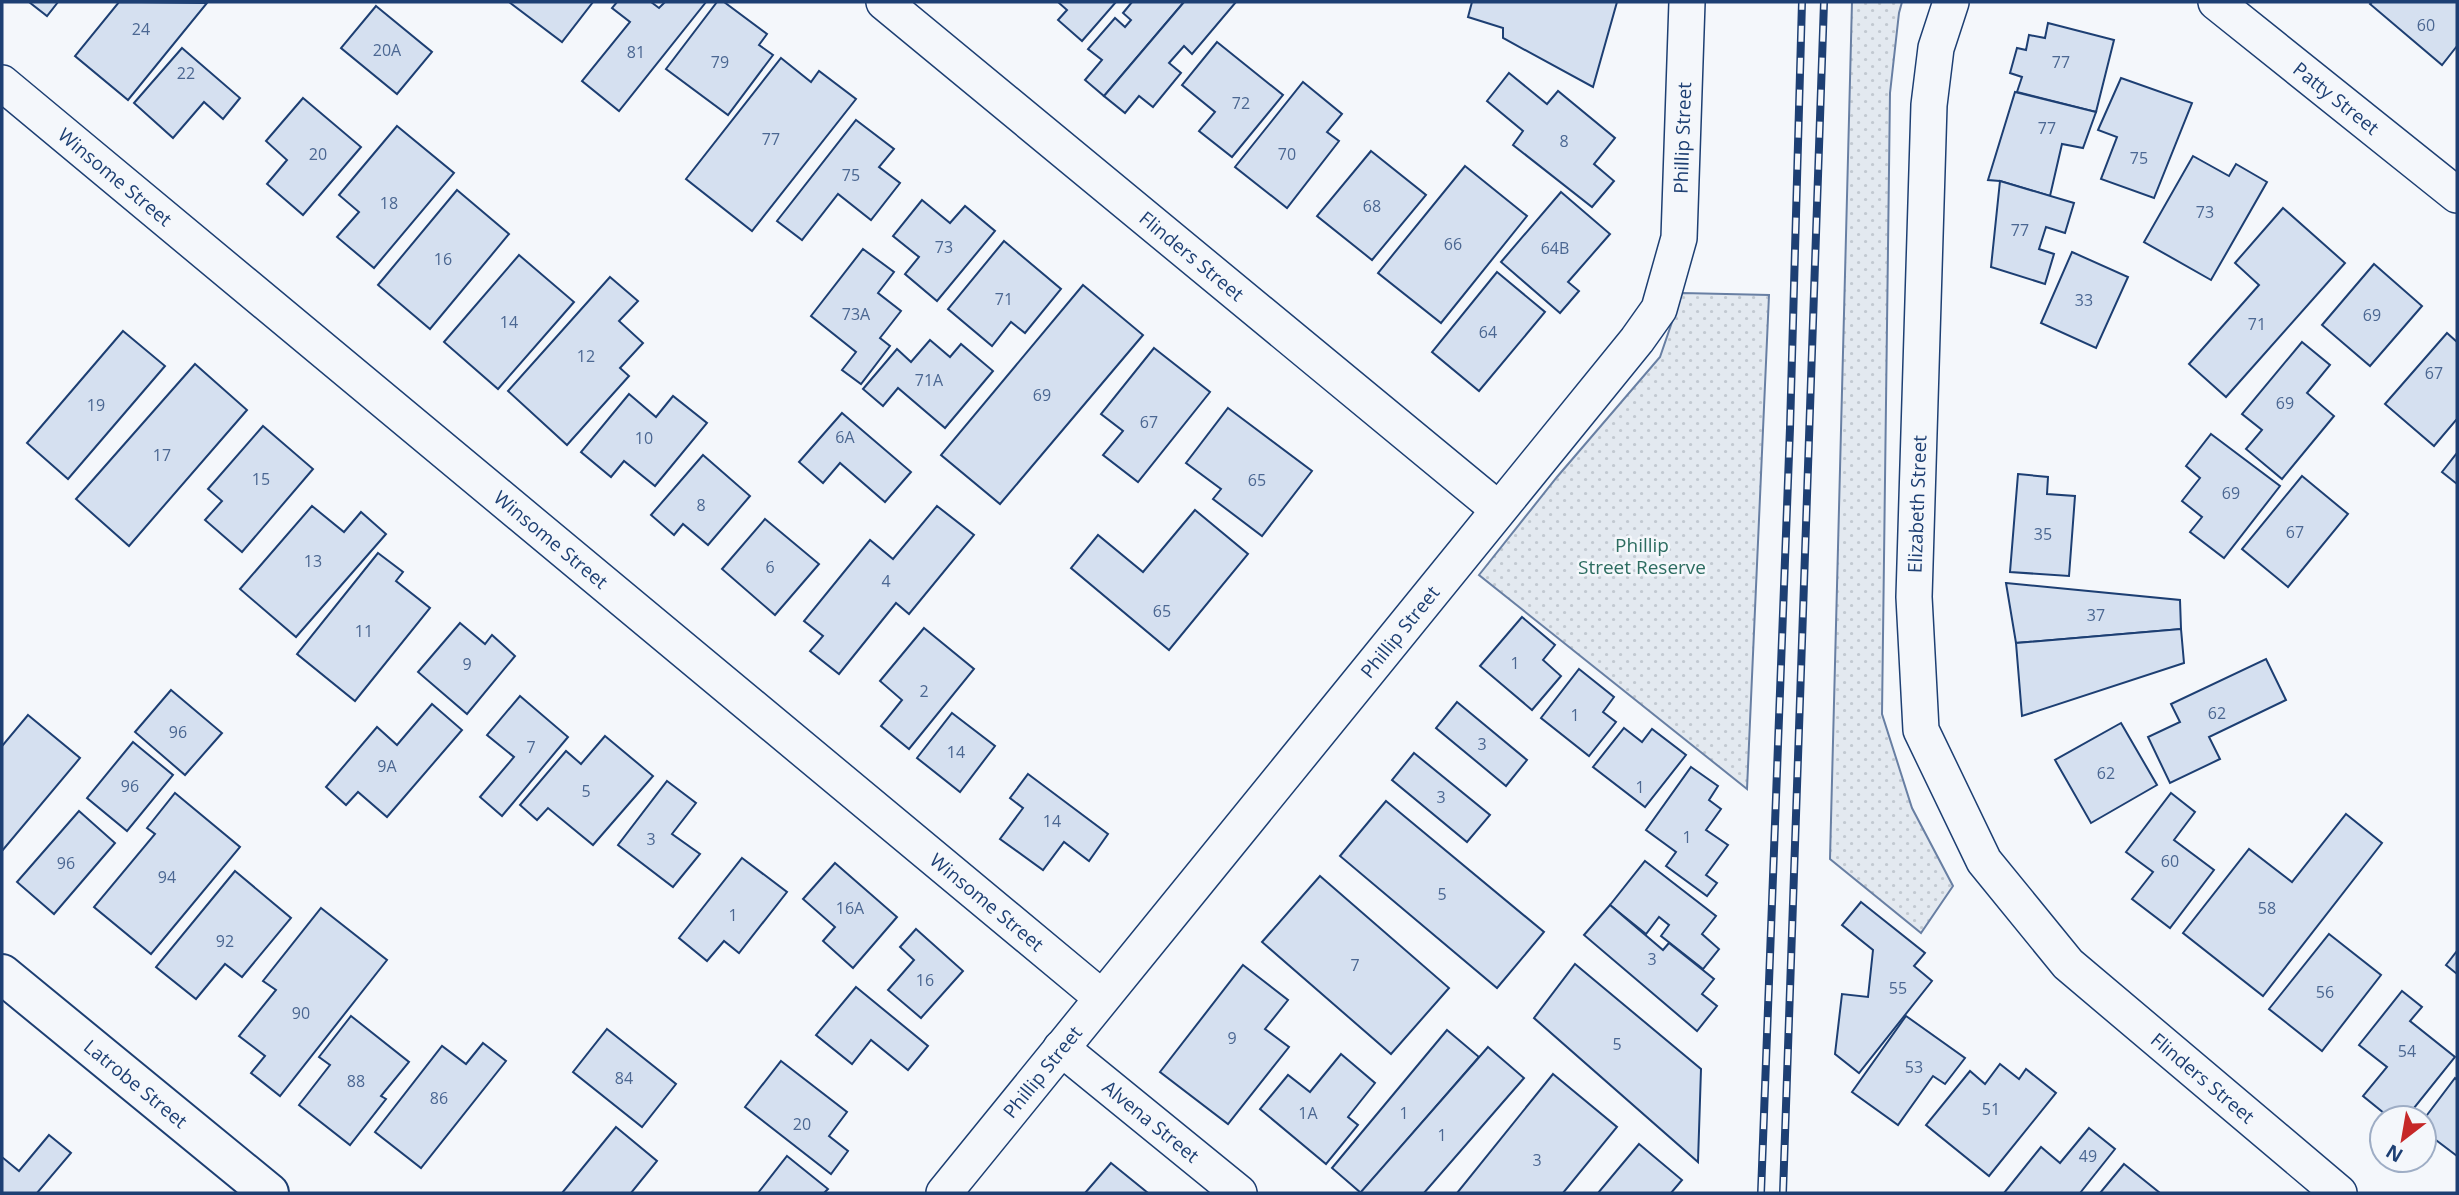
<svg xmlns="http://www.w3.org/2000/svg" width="2459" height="1195" font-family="'Open Sans',sans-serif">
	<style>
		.green { fill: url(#green-dots); stroke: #687fa3; stroke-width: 2 }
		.building { fill: #d5e0f0; stroke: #1d3f73; stroke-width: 2 }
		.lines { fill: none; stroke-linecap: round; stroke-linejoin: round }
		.street-casing { stroke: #1d3f73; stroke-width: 38 }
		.secondary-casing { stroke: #1d3f73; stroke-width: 42 }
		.street { stroke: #f4f7fb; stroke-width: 35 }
		.secondary { stroke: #f4f7fb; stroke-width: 38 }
		.rail-casing { stroke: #1d3f73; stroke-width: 8 }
		.rail { stroke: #f4f7fb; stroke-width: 5; stroke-dasharray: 16; stroke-linecap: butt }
		.labels { text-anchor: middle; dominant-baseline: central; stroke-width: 5; stroke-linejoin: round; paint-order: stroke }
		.number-label { font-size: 16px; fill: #4b6792 }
		.street-label { font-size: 19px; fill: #1d3f73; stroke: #f4f7fb }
		.park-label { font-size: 19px; fill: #2c6c60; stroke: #f4f7fb }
	</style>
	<defs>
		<pattern id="green-dots" width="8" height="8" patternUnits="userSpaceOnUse" patternTransform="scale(1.75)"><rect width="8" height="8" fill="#e3e9f0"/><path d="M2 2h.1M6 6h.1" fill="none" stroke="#c2c9d1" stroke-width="1.8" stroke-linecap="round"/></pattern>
	</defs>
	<rect width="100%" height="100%" fill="#f4f7fb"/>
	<g class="green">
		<polygon points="1852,2 1902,2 1899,13 1890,93 1882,714 1912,808 1953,886 1921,933 1830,859"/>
		<polygon points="1682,293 1769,295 1747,789 1479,575 1557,477 1660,357"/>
	</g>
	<g class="building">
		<polygon points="29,2 58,2 47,16"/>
		<polygon points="119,2 207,3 128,100 75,56"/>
		<polygon points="509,2 593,2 562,42"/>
		<polygon points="617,2 651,2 659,8 665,2 706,2 619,111 582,81 630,22 612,8"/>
		<polygon points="717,2 724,2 767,34 759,45 773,55 728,115 666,69"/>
		<polygon points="1058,2 1116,2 1082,41 1058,20 1067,10"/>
		<polygon points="1132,2 1184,2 1104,96 1085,80 1102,60 1088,49 1115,18 1125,27 1131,20 1123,13"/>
		<polygon points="1184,2 1236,2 1192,54 1184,46 1169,63 1181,73 1153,107 1139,96 1125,113 1104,96"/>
		<polygon points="1472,2 1617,2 1593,87 1503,38 1503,28 1468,17"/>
		<polygon points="2372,2 2457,2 2457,46 2442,65 2370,4"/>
		<polygon points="376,6 432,52 397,94 341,48"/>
		<polygon points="2048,23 2114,40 2096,112 2017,92 2022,77 2010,73 2017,48 2026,50 2029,35 2045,38"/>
		<polygon points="1217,42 1283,95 1232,157 1199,131 1215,112 1182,85"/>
		<polygon points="182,48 240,98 223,119 204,102 173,138 134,103"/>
		<polygon points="781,58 811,82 819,71 856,99 752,231 686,179"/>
		<polygon points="1509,73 1547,104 1558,91 1615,138 1594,164 1614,181 1592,207 1513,145 1523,131 1487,101"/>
		<polygon points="2121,78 2192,103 2154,198 2101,179 2117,137 2098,130"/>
		<polygon points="1303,82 1342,114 1327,132 1339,141 1287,208 1235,167"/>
		<polygon points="2015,92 2096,112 2083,148 2062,144 2050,196 2000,181 1988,180"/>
		<polygon points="303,98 361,147 303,215 267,184 287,160 266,141"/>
		<polygon points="856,120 894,149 879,167 900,183 871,220 838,194 802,240 777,221"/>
		<polygon points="397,126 454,173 374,268 337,237 359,212 339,195"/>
		<polygon points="1371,151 1426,195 1372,260 1317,216"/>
		<polygon points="2193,156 2229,176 2236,164 2267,182 2211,280 2144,242"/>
		<polygon points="1465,166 1527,216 1441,323 1378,273"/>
		<polygon points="2000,181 2074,203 2065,233 2046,227 2039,249 2054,254 2045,284 1991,267"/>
		<polygon points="457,190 509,234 430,329 378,285"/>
		<polygon points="1561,192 1610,234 1568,282 1579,291 1560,313 1501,262"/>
		<polygon points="922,200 950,223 965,206 995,231 937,301 905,274 919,257 893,236"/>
		<polygon points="2283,208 2345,263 2226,397 2189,364 2259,285 2235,263"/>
		<polygon points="1004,241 1061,289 1025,333 1011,322 992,346 948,309"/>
		<polygon points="863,249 894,272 878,293 901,311 880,338 890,346 861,384 842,370 856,352 811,316"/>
		<polygon points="2072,252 2128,277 2096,348 2041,323"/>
		<polygon points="519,255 574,302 498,389 444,342"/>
		<polygon points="2374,264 2422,306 2370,366 2322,325"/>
		<polygon points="1497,272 1545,312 1479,391 1432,352"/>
		<polygon points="610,277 638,301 619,321 643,343 620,368 629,376 567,445 508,391"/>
		<polygon points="1083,285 1143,335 1000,504 941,455"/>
		<polygon points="123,331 165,366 68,479 27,443"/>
		<polygon points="2447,333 2457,342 2457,419 2434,446 2385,404"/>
		<polygon points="930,340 950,357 961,344 993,371 945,428 898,388 883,406 863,389 897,349 911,362"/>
		<polygon points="2302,342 2330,365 2307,393 2334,416 2282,479 2246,449 2262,430 2242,414"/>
		<polygon points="1154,348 1210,392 1138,482 1103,455 1123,431 1101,414"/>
		<polygon points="195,364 247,410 129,546 76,499"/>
		<polygon points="629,394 656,417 673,396 707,423 655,486 624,461 611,477 581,452"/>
		<polygon points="1228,408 1312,471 1262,536 1213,499 1221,489 1186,463"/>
		<polygon points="842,413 911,472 885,502 840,463 823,483 799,462"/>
		<polygon points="263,426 313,469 242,552 205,520 222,501 208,489"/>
		<polygon points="2211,434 2280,486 2224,558 2190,532 2202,517 2182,501 2200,478 2186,466"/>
		<polygon points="2457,453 2457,484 2442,472"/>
		<polygon points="703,455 750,496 708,545 683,524 674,535 651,515"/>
		<polygon points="2018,474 2048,477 2047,494 2075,496 2069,576 2010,572"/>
		<polygon points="2302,476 2348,514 2288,587 2242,549"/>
		<polygon points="312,506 344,532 361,512 386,534 296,637 240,589"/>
		<polygon points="937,506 974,535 909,614 896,603 839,674 810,651 823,636 804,621 870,540 893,559"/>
		<polygon points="1195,510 1248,554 1169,650 1071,568 1098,535 1143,572"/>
		<polygon points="765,519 819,564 775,615 722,569"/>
		<polygon points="378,553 403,572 396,581 430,608 355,701 297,654"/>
		<polygon points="2006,583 2180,600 2181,629 2016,643"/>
		<polygon points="1522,617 1555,645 1543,660 1561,676 1532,710 1480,666"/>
		<polygon points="460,623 485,644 492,635 515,656 467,714 418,672"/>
		<polygon points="924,628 974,669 909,749 881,726 902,700 880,681"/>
		<polygon points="2181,629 2184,663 2022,716 2016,643"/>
		<polygon points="2266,659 2286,700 2209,737 2220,759 2170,783 2148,737 2180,722 2171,704"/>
		<polygon points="1579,669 1614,697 1603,712 1616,722 1589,756 1541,718"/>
		<polygon points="171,690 222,733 185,775 135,732"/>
		<polygon points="520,696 568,737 502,816 480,797 514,757 487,735"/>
		<polygon points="1457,702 1527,760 1506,786 1436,728"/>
		<polygon points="432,704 462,730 387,817 358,792 346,805 326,787 377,727 397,745"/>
		<polygon points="952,713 995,746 960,792 917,758"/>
		<polygon points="28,715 80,758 2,851 2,746"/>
		<polygon points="2121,723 2157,785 2091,823 2055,760"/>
		<polygon points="1624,728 1642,742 1652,729 1686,755 1645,807 1593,767"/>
		<polygon points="605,736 653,776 593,845 548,808 537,820 520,805 566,751 581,764"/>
		<polygon points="133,742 173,775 127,831 87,798"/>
		<polygon points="1414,753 1490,815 1467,842 1392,780"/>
		<polygon points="1691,767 1718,786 1709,800 1721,809 1706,830 1728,845 1706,875 1717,883 1707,896 1666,866 1676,852 1646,830"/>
		<polygon points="1028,774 1108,834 1089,861 1064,842 1043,870 1000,839 1023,808 1010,798"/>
		<polygon points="667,781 696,803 672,834 700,854 673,887 618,845"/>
		<polygon points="175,793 240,847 151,954 94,907 155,834 147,828"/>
		<polygon points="2171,793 2195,812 2174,840 2214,870 2170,928 2132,899 2153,872 2126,852"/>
		<polygon points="1386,801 1544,932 1497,988 1340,856"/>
		<polygon points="79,811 115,843 54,914 17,882"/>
		<polygon points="2346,814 2382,843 2263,996 2183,933 2249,849 2292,882"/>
		<polygon points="742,858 787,892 739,953 724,941 707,961 679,938"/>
		<polygon points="1645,861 1716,916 1702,934 1719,949 1703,969 1661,936 1669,925 1659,917 1646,934 1610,905"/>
		<polygon points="835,863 897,917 853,968 823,941 835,927 803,899"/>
		<polygon points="235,871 291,918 242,977 225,964 196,999 156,967"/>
		<polygon points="1320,876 1449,988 1391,1054 1262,942"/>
		<polygon points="1861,902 1925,953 1914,966 1932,981 1859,1073 1835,1054 1842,994 1868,997 1873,950 1842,925"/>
		<polygon points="1610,905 1663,950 1669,943 1714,979 1702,994 1717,1006 1697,1031 1584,935"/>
		<polygon points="321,908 387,960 280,1096 251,1073 265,1056 239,1036 276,990 263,981"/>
		<polygon points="916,929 963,971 921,1018 888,990 914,960 900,947"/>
		<polygon points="2329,934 2381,975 2322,1051 2269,1009"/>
		<polygon points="2457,951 2457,974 2446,965"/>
		<polygon points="1575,964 1701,1069 1698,1162 1534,1018"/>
		<polygon points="1243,965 1288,1000 1265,1029 1289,1047 1228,1124 1160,1072"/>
		<polygon points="856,987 928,1046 908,1070 871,1040 852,1064 816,1035"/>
		<polygon points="2402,991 2422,1007 2410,1021 2455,1057 2406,1118 2390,1118 2363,1096 2387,1067 2359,1045"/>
		<polygon points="351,1016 409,1062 381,1096 386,1099 350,1145 299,1105 330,1065 319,1057"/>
		<polygon points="1906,1016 1965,1058 1945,1084 1933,1076 1898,1125 1852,1092"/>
		<polygon points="607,1029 676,1084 642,1127 573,1072"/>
		<polygon points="1447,1030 1479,1057 1361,1193 1332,1168"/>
		<polygon points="483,1043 506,1061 421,1168 375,1132 442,1046 466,1064"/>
		<polygon points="1488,1047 1524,1078 1424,1193 1360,1193"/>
		<polygon points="1341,1054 1375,1083 1348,1117 1358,1125 1326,1164 1260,1109 1288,1075 1310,1092"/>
		<polygon points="781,1061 847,1112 829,1136 848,1151 831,1174 745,1107"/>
		<polygon points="2000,1064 2019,1079 2026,1069 2056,1093 1989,1176 1926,1125 1970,1071 1985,1084"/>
		<polygon points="1553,1074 1617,1127 1563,1193 1457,1193"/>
		<polygon points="2455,1078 2457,1080 2457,1156 2424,1131 2424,1119"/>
		<polygon points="616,1127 657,1161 631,1193 562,1193"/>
		<polygon points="2089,1128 2115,1149 2080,1193 2004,1193 2041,1147 2060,1163"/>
		<polygon points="49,1135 71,1153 37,1193 2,1193 2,1157 19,1171"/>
		<polygon points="1639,1144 1682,1180 1671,1193 1598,1193"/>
		<polygon points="787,1156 828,1189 824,1193 758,1193"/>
		<polygon points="1111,1163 1148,1193 1085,1193"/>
		<polygon points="2124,1164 2160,1193 2100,1193"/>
	</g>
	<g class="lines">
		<g class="street-casing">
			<g id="street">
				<path id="s1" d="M884,2L1498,509"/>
				<path id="s2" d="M1951,2L1936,48L1929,105L1914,597L1921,730L1984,861L2068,964L2339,1193"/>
				<path id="s3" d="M2216,2L2457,195"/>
				<path id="s4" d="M2,83L1101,997"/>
				<path id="s5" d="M1061,1048L1239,1193"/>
				<path id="s6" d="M944,1193L1637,340L1659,309L1679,238L1687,2"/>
			</g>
		</g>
		<g class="secondary-casing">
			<g id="secondary">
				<path id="s7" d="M2,974L269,1193"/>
			</g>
		</g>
		<use href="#street" class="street"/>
		<use href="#secondary" class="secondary"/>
		<g class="rail-casing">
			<g id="rail">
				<polyline points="1761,1193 1790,428 1802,2"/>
				<polyline points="1783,1193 1824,2"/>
			</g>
		</g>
		<use href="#rail" class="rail"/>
	</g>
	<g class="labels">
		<g class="number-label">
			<text x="2426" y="25">60</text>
			<text x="141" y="29">24</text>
			<text x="387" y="50">20A</text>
			<text x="636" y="52">81</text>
			<text x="720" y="62">79</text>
			<text x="2061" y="62">77</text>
			<text x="186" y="73">22</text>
			<text x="1241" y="103">72</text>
			<text x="2047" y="128">77</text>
			<text x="771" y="139">77</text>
			<text x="1564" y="141">8</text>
			<text x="318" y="154">20</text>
			<text x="1287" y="154">70</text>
			<text x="2139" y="158">75</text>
			<text x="851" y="175">75</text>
			<text x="389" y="203">18</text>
			<text x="1372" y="206">68</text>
			<text x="2205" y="212">73</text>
			<text x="2020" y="230">77</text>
			<text x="1453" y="244">66</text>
			<text x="944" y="247">73</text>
			<text x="1555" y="248">64B</text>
			<text x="443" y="259">16</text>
			<text x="1004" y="299">71</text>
			<text x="2084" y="300">33</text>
			<text x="856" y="314">73A</text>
			<text x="2372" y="315">69</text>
			<text x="509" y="322">14</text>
			<text x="2257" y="324">71</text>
			<text x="1488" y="332">64</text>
			<text x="586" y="356">12</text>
			<text x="2434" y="373">67</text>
			<text x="929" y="380">71A</text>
			<text x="1042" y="395">69</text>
			<text x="2285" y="403">69</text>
			<text x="96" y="405">19</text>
			<text x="1149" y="422">67</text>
			<text x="845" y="437">6A</text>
			<text x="644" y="438">10</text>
			<text x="162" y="455">17</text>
			<text x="261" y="479">15</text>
			<text x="1257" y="480">65</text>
			<text x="2231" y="493">69</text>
			<text x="701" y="505">8</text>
			<text x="2295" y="532">67</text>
			<text x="2043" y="534">35</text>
			<text x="313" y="561">13</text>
			<text x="770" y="567">6</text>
			<text x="886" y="581">4</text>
			<text x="1162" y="611">65</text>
			<text x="2096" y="615">37</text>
			<text x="364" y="631">11</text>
			<text x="1515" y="663">1</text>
			<text x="467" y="664">9</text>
			<text x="924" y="691">2</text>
			<text x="2217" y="713">62</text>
			<text x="1575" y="715">1</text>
			<text x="178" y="732">96</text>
			<text x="1482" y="744">3</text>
			<text x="531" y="747">7</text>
			<text x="956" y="752">14</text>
			<text x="387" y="766">9A</text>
			<text x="2106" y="773">62</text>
			<text x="130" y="786">96</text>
			<text x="1640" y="787">1</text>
			<text x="586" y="791">5</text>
			<text x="1441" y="797">3</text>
			<text x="1052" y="821">14</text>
			<text x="1687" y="837">1</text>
			<text x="651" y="839">3</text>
			<text x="2170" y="861">60</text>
			<text x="66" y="863">96</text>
			<text x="167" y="877">94</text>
			<text x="1442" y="894">5</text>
			<text x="850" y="908">16A</text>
			<text x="2267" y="908">58</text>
			<text x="733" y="915">1</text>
			<text x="225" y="941">92</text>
			<text x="1652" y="959">3</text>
			<text x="1355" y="965">7</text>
			<text x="925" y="980">16</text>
			<text x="1898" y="988">55</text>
			<text x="2325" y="992">56</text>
			<text x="301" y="1013">90</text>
			<text x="1232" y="1038">9</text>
			<text x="1617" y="1044">5</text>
			<text x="2407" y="1051">54</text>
			<text x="1914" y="1067">53</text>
			<text x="624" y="1078">84</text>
			<text x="356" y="1081">88</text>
			<text x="439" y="1098">86</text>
			<text x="1991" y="1109">51</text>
			<text x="1308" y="1113">1A</text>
			<text x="1404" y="1113">1</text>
			<text x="802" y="1124">20</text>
			<text x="1442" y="1135">1</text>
			<text x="2088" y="1156">49</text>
			<text x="1537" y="1160">3</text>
		</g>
		<g class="street-label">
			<text stroke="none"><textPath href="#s3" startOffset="154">Patty Street</textPath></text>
			<text stroke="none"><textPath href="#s6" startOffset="1311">Phillip Street</textPath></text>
			<text stroke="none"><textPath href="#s4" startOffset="147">Winsome Street</textPath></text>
			<text stroke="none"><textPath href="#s1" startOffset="399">Flinders Street</textPath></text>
			<text transform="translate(1917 504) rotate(-88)">Elizabeth Street</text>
			<text stroke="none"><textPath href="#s4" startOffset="714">Winsome Street</textPath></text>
			<text stroke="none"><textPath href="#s6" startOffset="723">Phillip Street</textPath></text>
			<text stroke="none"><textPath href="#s4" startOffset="1281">Winsome Street</textPath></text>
			<text stroke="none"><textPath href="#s6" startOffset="156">Phillip Street</textPath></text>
			<text stroke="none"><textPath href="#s2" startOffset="1186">Flinders Street</textPath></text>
			<text stroke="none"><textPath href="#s7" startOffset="173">Latrobe Street</textPath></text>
			<text stroke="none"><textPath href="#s5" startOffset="116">Alvena Street</textPath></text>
		</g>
		<g class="park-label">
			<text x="1642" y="545">Phillip<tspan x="1642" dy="22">Street Reserve</tspan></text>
		</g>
	</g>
	<rect width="2459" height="1195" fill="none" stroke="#1d3f73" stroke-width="7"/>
	<g transform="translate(2403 1139) rotate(211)"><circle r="33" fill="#f4f7fb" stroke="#9eadc5" stroke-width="2"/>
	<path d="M0-5L12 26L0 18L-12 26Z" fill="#c62828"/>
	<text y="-10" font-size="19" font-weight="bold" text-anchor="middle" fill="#1d3f73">N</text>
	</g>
</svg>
